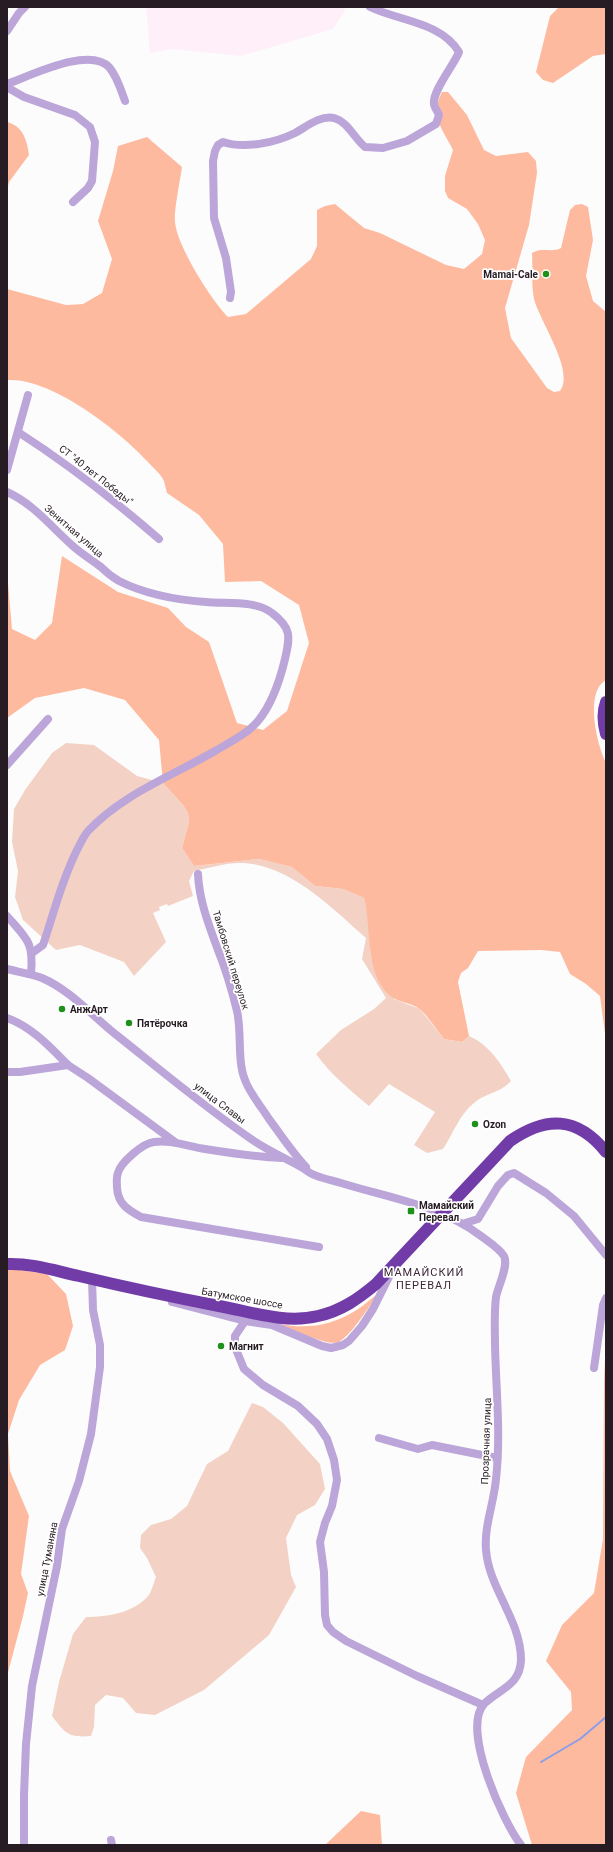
<svg xmlns="http://www.w3.org/2000/svg" width="613" height="1852" font-family="Roboto,sans-serif">
	<style>
		.built { fill: #feeff9 }
		.green { fill: #f3d2c5 }
		.forest { fill: #feba9f }
		.lines { fill: none; stroke-linecap: round; stroke-linejoin: round }
		.stream { stroke: #899ee6; stroke-width: 2 }
		.minor { stroke: #bba5d9; stroke-width: 8 }
		.highway { stroke: #723ca8; stroke-width: 12 }
		.poi-dot { fill: #1f9019; stroke: #fff; stroke-width: 1.5 }
		.labels { text-anchor: middle; dominant-baseline: central; stroke-width: 3.5; stroke-linejoin: round; paint-order: stroke }
		.poi-label { font-size: 10px; font-weight: bold; fill: #271c24; stroke: #fff; text-anchor: start }
		.street-label { font-size: 10px; fill: #271c24; stroke: #fff }
		.neighbourhood-label { font-size: 11px; letter-spacing: 1px; fill: #3d2737; stroke: #fff }
	</style>
	<rect width="100%" height="100%" fill="#fcfcfc"/>
	<polygon class="built" points="146,7 344,7 345,10 333,29 241,56 172,49 150,53"/>
	<g class="green">
		<path d="M66,743L94,745L137,776L163,783L183,805L188,813L189,822L182,848L194,866L259,859L292,867L315,886L343,889L364,898L368,914L371,958L394,999L420,1009L444,1039L462,1042L469,1036C489,1045 500,1062 511,1081C499,1094 485,1093 474,1103C459,1115 453,1134 443,1149L427,1153L414,1145L435,1112L389,1084L369,1106C350,1090 330,1074 316,1054L341,1030L374,1009L386,998L362,959L366,938C332,908 288,863 240,863C225,863 209,868 194,871L189,881L193,896L168,906L167,904L159,907L160,910L153,913L166,942L134,976L124,962L80,945L56,950L23,920L15,897L18,871L12,842L14,809L25,790L52,753Z"/>
		<path d="M252,1403L263,1407L283,1423L320,1464L325,1489L315,1505L297,1515L286,1538L291,1575L296,1587L269,1635L204,1690L155,1715L136,1713L123,1698L106,1695L95,1705L94,1727L91,1736C68,1738 65,1733 52,1716L59,1682L73,1634L86,1617C108,1617 134,1613 149,1595C152,1590 154,1582 156,1577L147,1558L140,1548L141,1535L151,1525L171,1519L187,1506L207,1464L228,1451Z"/>
	</g>
	<g class="forest">
		<polygon points="559,7 606,7 606,54 593,56 553,83 543,80 536,72 550,16"/>
		<path d="M442,92H448L467,115L484,150L496,156L528,152L536,161L537,173L529,225L505,308L511,338L547,388L554,392L560,391C575,371 540,322 534,299C531,285 533,267 532,253C542,247 552,253 561,248L570,210L575,205L582,204L588,207L593,240L586,276L593,301L606,312V680C584,692 597,745 606,763V1041L600,996L586,984L570,974L560,952L541,950L478,951L468,968L461,973L458,982L469,1036L462,1042L444,1039C437,1030 429,1018 421,1010C412,1002 397,1003 388,994C364,970 372,928 364,898L343,889L315,886L292,867L259,859L194,866L182,848L189,822L188,813L183,805L163,783L159,740L125,700L84,688L35,698L7,718V572L12,629L35,640L52,623L62,556L118,592L168,608L186,627L209,642L237,723L263,730L287,711L309,643L299,605L261,581L225,582L223,544L199,515L167,493C166,489 165,485 164,481C161,474 153,468 148,462C120,431 51,377 7,380V289L66,305L83,304L102,293L112,259L98,221L113,171L118,146L147,137L182,167C180,181 174,210 175,222C177,246 211,300 228,317L246,314L311,259L317,246V210L325,206L335,204L364,228L380,233L446,265L464,269L482,254L485,240L478,224L467,209L448,198L445,191V176L453,150C442,128 429,116 442,92Z"/>
		<path d="M7,122C23,126 27,140 29,155L9,182L7,190Z"/>
		<polygon points="7,1268 47,1274 66,1294 73,1326 65,1350 40,1365 19,1400 8,1434 10,1471 29,1516 21,1574 28,1593 23,1616 7,1676"/>
		<path d="M375,1296V1298C367,1310 351,1335 339,1342C328,1347 289,1328 277,1323C304,1330 331,1326 355,1311C362,1307 368,1301 375,1296Z"/>
		<polygon points="606,1335 606,1845 532,1845 516,1793 526,1757 572,1710 571,1692 546,1661 562,1625 594,1593 603,1539 604,1381"/>
		<polygon points="361,1811 380,1815 382,1845 325,1845"/>
	</g>
	<g class="lines">
		<polyline class="stream" points="541,1762 580,1739 606,1717"/>
		<g class="minor">
			<polyline points="7,31 19,13 25,7"/>
			<path d="M7,84C30,76 89,46 109,67C117,76 121,90 125,101"/>
			<polyline points="7,85 10,89 24,97 75,115 90,127 95,142 92,181 88,188 73,202"/>
			<path d="M230,298L231,292L226,258L214,218L213,161L215,151L218,145L223,142C244,149 275,143 295,133C306,127 320,115 334,118C348,122 354,138 365,147L383,148L407,141L436,124L439,115C438,112 434,107 434,104C432,91 454,65 459,52C441,22 399,21 370,7"/>
			<path d="M18,432C68,464 114,500 159,539"/>
			<polyline points="7,470 28,395"/>
			<path d="M7,492C34,504 52,528 74,547C82,554 92,560 101,567C106,572 112,577 119,581C145,594 177,600 206,602C225,604 256,600 272,613C292,628 290,637 285,659C280,680 272,704 258,721C247,734 230,742 215,751C172,776 123,794 89,830C84,835 82,841 79,846C63,877 54,912 43,945L32,953"/>
			<polyline points="7,765 48,719"/>
			<path d="M198,874C199,900 209,926 218,950C226,970 232,990 237,1011C242,1033 237,1061 245,1080C250,1094 261,1106 269,1119C281,1135 292,1152 306,1167"/>
			<path d="M7,916C27,939 34,942 31,974"/>
			<path d="M7,969C19,972 31,974 42,978C72,991 94,1018 119,1037C163,1072 207,1109 254,1141C269,1151 285,1158 301,1167C305,1169 308,1172 312,1174C320,1178 331,1180 341,1183C389,1198 440,1205 481,1236C489,1242 499,1248 504,1256C509,1266 498,1286 496,1297C494,1312 495,1330 495,1345C496,1390 501,1434 496,1479C494,1503 484,1526 486,1550C489,1589 521,1620 521,1660C520,1686 499,1689 484,1704C461,1729 503,1822 521,1845"/>
			<path d="M7,1018C32,1027 50,1047 68,1065"/>
			<polyline points="7,1072 20,1072 68,1065 88,1078 175,1142"/>
			<path d="M281,1158C256,1157 230,1153 205,1149C187,1146 172,1140 154,1142C143,1143 120,1163 118,1173C116,1177 117,1184 117,1188C118,1204 128,1210 141,1217L319,1247"/>
			<polyline points="465,1223 478,1219 498,1186 508,1175 514,1173 546,1193 574,1216 606,1255"/>
			<polyline points="172,1302 245,1321 272,1325 322,1346 331,1348 343,1345 349,1341 362,1326 373,1309 392,1271"/>
			<polyline points="245,1321 235,1336 235,1347 244,1369 263,1385 298,1406 317,1424 327,1439 334,1460 337,1480 332,1506 325,1523 320,1542 324,1572 325,1615 327,1625 333,1632 346,1641 417,1676 483,1705"/>
			<polyline points="594,1368 603,1305 606,1298"/>
			<polyline points="379,1438 418,1449 432,1445 497,1458"/>
			<polyline points="111,1840 112,1845"/>
			<polyline points="24,1845 24,1795 26,1744 32,1686 57,1566 62,1529 79,1481 91,1434 100,1367 100,1345 93,1310 92,1279"/>
		</g>
		<g class="highway">
			<path d="M606,702C602,713 603,723 606,734"/>
			<path d="M7,1264C31,1263 56,1271 79,1276C125,1287 172,1297 219,1306C251,1312 286,1324 318,1316C341,1311 358,1299 376,1284L510,1141C546,1116 577,1116 606,1152"/>
		</g>
	</g>
	<g class="poi-dot">
		<circle cx="546" cy="274" r="4"/>
		<circle cx="62" cy="1009" r="4"/>
		<circle cx="129" cy="1023" r="4"/>
		<circle cx="475" cy="1124" r="4"/>
		<rect x="407" y="1207" width="8" height="8" rx="2"/>
		<circle cx="221" cy="1346" r="4"/>
	</g>
	<g class="labels">
		<g class="poi-label">
			<text x="538" y="274" text-anchor="end">Mamai-Cale</text>
			<text x="70" y="1009">АнжАрт</text>
			<text x="137" y="1023">Пятёрочка</text>
			<text x="483" y="1124">Ozon</text>
			<text x="419" y="1205">Мамайский<tspan x="419" dy="12">Перевал</tspan></text>
			<text x="229" y="1346">Магнит</text>
		</g>
		<g class="street-label">
			<text transform="translate(96 475) rotate(38)">СТ "40 лет Победы"</text>
			<text transform="translate(74 531) rotate(41)">Зенитная улица</text>
			<text transform="translate(231 960) rotate(73)">Тамбовский переулок</text>
			<text transform="translate(220 1103) rotate(37)">улица Славы</text>
			<text transform="translate(242 1298) rotate(10)">Батумское шоссе</text>
			<text transform="translate(486 1441) rotate(-88)">Прозрачная улица</text>
			<text transform="translate(47 1559) rotate(-79)">улица Туманяна</text>
		</g>
		<g class="neighbourhood-label">
			<text x="424" y="1272">МАМАЙСКИЙ<tspan x="424" dy="13">ПЕРЕВАЛ</tspan></text>
		</g>
	</g>
	<rect width="613" height="1852" fill="none" stroke="#271c24" stroke-width="16"/>
</svg>
